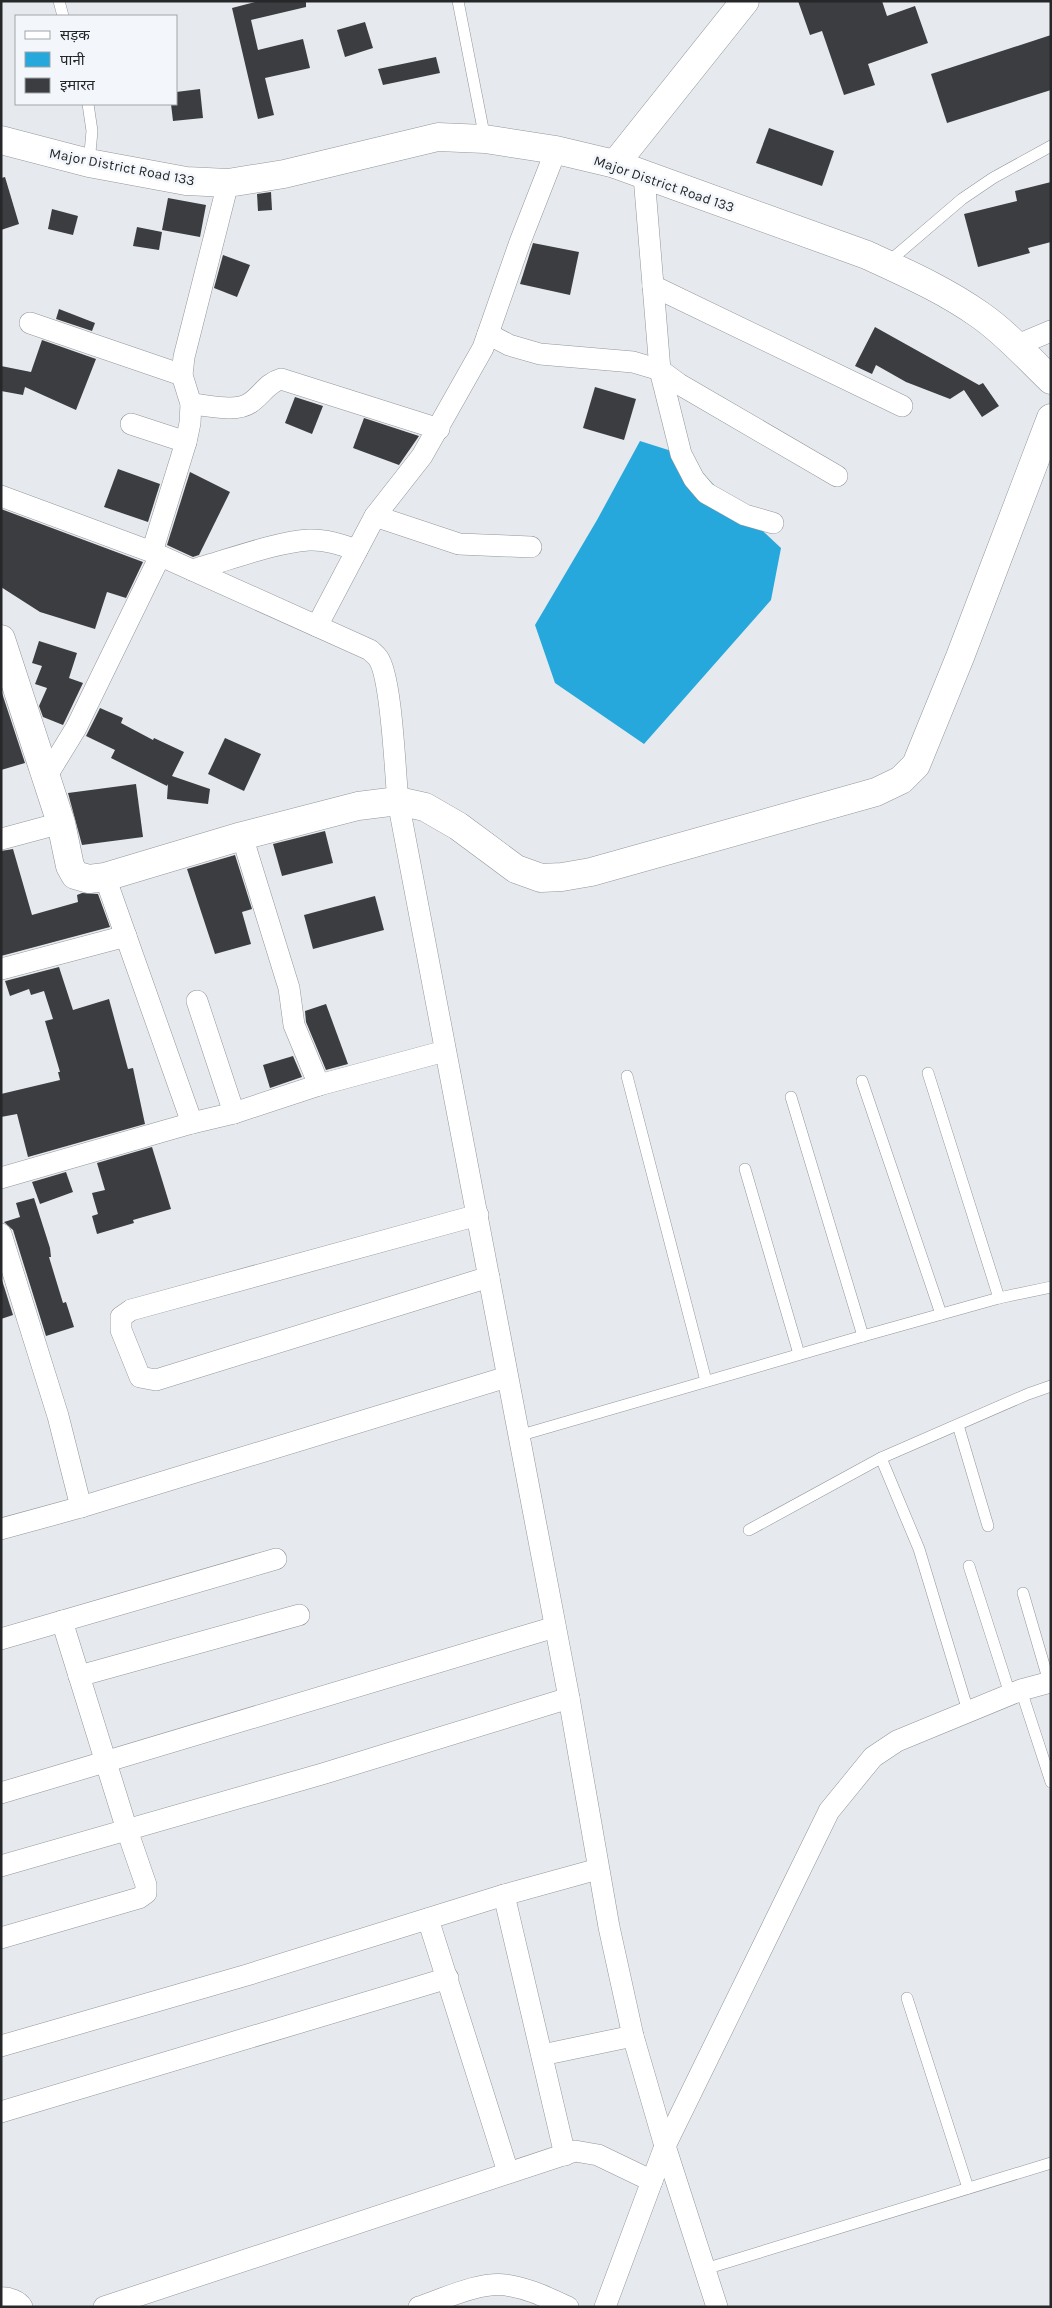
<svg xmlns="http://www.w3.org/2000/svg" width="1052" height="2308" font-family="Karla,'Noto Sans Devanagari',sans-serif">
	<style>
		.water { fill: #26a8dc }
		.building { fill: #3c3d41 }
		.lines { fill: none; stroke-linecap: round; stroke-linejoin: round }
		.lane-casing { stroke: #92969a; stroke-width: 12 }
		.street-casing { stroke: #92969a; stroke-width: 22 }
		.secondary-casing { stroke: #92969a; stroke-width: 29 }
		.lane { stroke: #fff; stroke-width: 11 }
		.street { stroke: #fff; stroke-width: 21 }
		.secondary { stroke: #fff; stroke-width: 28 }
		.labels { text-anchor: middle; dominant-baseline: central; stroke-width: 5; stroke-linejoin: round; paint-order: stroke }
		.street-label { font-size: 14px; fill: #252728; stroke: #f3f7fc }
	</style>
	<rect width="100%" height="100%" fill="#e6eaee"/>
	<polygon class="water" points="640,441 681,454 781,548 771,600 644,744 555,683 535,625 597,520"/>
	<g class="building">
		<polygon points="259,1 306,1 306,7 251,20 258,50 303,39 310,68 265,78 274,115 258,119 232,8"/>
		<polygon points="798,1 882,1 887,16 915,6 928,43 868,64 875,85 844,95 822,31 810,35"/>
		<polygon points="365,22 373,48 345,57 337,30"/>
		<polygon points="1051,35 1051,90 947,123 931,74"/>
		<polygon points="436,57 440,73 383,85 378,69"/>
		<polygon points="200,89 203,118 173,121 171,104 176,104 176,92"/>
		<polygon points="769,128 834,151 822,186 756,163"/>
		<polygon points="5,177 19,224 1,230 1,178"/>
		<polygon points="1051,182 1051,242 1028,248 1030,253 978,267 964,214 1017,201 1015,191"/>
		<polygon points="271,192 272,210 258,211 257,194"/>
		<polygon points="168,198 206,205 200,237 162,230"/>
		<polygon points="52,209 78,216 73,235 48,229"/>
		<polygon points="137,227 162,232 159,250 133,246"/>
		<polygon points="533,243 579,252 570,295 520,284"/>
		<polygon points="223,255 250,265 237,297 214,288"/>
		<polygon points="59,309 95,323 92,331 56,319"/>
		<polygon points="875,327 979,385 983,383 999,406 982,417 964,390 950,399 906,382 876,365 872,374 855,366"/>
		<polygon points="42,340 96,359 76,410 25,387 23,395 1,391 1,366 31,372"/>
		<polygon points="595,387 636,399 624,440 583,428"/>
		<polygon points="295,397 323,406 312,434 285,423"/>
		<polygon points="364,418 419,436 399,465 353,448"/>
		<polygon points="118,469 160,484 148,522 104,507"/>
		<polygon points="190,472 230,492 199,555 193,557 167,545"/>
		<polygon points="1,509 143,562 126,598 107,592 95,629 40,612 1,587"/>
		<polygon points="39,641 77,653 69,678 83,683 63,725 43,717 39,706 47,688 35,684 42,666 32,663"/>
		<polygon points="1,690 25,763 1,770"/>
		<polygon points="100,708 123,718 121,723 153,740 154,738 184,752 172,776 210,789 208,804 167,799 168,784 167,786 111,758 115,750 86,736"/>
		<polygon points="225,738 261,754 244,791 208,774"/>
		<polygon points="136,784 143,837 82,845 68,793"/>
		<polygon points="325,831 333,863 282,876 273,844"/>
		<polygon points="13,849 32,915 78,902 77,895 82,893 98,894 110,927 1,956 1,851"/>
		<polygon points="235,855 252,909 242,912 251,944 215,954 187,869"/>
		<polygon points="375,896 384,930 313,949 304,915"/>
		<polygon points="59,967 73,1010 109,999 128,1069 133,1068 145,1124 28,1157 17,1114 1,1117 1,1094 60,1080 58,1072 60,1072 45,1021 53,1019 44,991 31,995 29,989 10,996 5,981"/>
		<polygon points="326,1004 348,1064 326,1070 306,1022 305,1011"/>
		<polygon points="293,1056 302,1077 270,1088 263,1065"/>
		<polygon points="152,1147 171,1209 133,1220 134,1223 97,1234 92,1216 98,1214 92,1193 105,1190 97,1163"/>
		<polygon points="66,1172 73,1192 40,1204 32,1182"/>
		<polygon points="34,1198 50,1248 51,1257 49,1257 63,1303 66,1302 74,1327 46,1336 13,1230 4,1222 20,1217 16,1203"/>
		<polygon points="1,1277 13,1315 1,1319"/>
	</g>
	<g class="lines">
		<g class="lane-casing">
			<g id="lane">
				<polyline points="59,1 63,16"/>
				<polyline points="458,1 485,139"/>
				<polyline points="88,104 92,131 89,163"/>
				<polyline points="886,264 962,199 993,178 1051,146"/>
				<polyline points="928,1073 999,1298"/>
				<polyline points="627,1076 706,1381"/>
				<polyline points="862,1081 941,1314"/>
				<polyline points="791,1097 863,1336"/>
				<polyline points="745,1169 799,1354"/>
				<polyline points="958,1425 988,1526"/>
				<polyline points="518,1436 863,1336 999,1298 1051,1287"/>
				<polyline points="881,1458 919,1549 968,1711"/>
				<polyline points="749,1530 881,1458 1028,1394 1051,1386"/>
				<polyline points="969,1566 1010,1694"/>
				<polyline points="1023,1593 1049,1682"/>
				<polyline points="1021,1690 1051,1782"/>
				<polyline points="907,1998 968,2188"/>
				<polyline points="705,2269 1051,2163"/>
			</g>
		</g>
		<g class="street-casing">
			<g id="street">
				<polyline points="644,176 660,370 681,454 694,479 706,493 745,515 773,523"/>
				<polyline points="653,286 902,406"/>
				<polyline points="30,323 182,375"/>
				<polyline points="488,334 509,345 540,354 633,362 660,370 679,384 837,476"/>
				<polyline points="1015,346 1051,331"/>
				<path d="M191,404C207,405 236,413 250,403C262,395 267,383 281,379L439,429"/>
				<polyline points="131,424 186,442"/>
				<path d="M1,496L152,552L370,650C373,653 376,655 378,658C392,677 395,774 398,801L569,1698L609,1927L633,2036L665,2146L717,2307"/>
				<polyline points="375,516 422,456 483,348 520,242 556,150"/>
				<polyline points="152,552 186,442 190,423 191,404 182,375 184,357 228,183"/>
				<path d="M192,570C226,561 275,542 309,540C325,539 342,545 357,550"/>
				<polyline points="317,626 375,516 459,544 531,547"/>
				<polyline points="46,777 76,728 160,556"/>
				<polyline points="242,836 289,988 294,1025 319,1085"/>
				<polyline points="1,839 61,823"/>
				<polyline points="105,877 192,1123"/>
				<polyline points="1,969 126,936"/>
				<polyline points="197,1001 234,1113"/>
				<polyline points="1,1178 192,1123 234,1113 319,1085 445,1051"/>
				<polyline points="478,1215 131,1310 121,1317 121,1330 140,1377 156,1380 489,1277"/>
				<polyline points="1,1234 58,1416 81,1507"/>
				<polyline points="1,1529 81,1507 507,1377"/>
				<polyline points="1,1639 276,1559"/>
				<polyline points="79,1676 299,1615"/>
				<polyline points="1,1793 555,1627"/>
				<polyline points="1,1866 322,1774 569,1698"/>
				<polyline points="504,1895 565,2155"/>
				<polyline points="428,1919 508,2172"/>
				<polyline points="1,1938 139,1898 146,1893 146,1885 127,1830 62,1621"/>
				<polyline points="1,2046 247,1975 504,1895 598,1869"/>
				<polyline points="542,2055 633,2036"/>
				<polyline points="1,2112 448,1978"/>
				<path d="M1,2298C8,2297 19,2301 22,2307"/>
				<polyline points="104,2307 575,2151 598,2155 652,2181"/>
				<path d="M419,2307C443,2299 481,2281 506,2285C528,2288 548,2298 568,2307"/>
				<polyline points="605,2307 665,2146 829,1811 873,1757 897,1741 1021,1690 1051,1682"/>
			</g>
		</g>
		<g class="secondary-casing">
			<g id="secondary">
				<path d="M1,140L89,163L186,181L228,183L284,174L438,137L485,139L556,150L615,164L867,255C906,273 945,290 980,315C1006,333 1028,358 1051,380"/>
				<polyline points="615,164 745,1"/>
				<polyline points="1,639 61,823 70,866 75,875 89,879 105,877 242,836 358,806 398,801 425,807 458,826 516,869 541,878 562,877 591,872 876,792 901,780 916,765 960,657 1051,418"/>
			</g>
		</g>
		<use href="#lane" class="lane"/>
		<use href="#street" class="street"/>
		<use href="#secondary" class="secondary"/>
	</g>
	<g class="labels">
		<g class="street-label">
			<text transform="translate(122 167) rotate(11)">Major District Road 133</text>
			<text transform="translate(664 184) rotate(19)">Major District Road 133</text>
		</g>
	</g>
	<rect width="1052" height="2308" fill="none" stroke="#252728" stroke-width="5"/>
	<rect x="15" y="15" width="162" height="90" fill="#f3f7fc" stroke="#a1a4a7"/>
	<rect x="25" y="31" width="25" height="8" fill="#ffffff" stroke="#a1a4a7"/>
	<text x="60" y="40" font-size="15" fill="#252728">सड़क</text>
	<rect x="25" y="52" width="25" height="15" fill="#26a8dc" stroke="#a1a4a7"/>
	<text x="60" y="65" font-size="15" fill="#252728">पानी</text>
	<rect x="25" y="78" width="25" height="15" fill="#3c3d41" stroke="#a1a4a7"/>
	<text x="60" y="90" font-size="15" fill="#252728">इमारत</text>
</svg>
